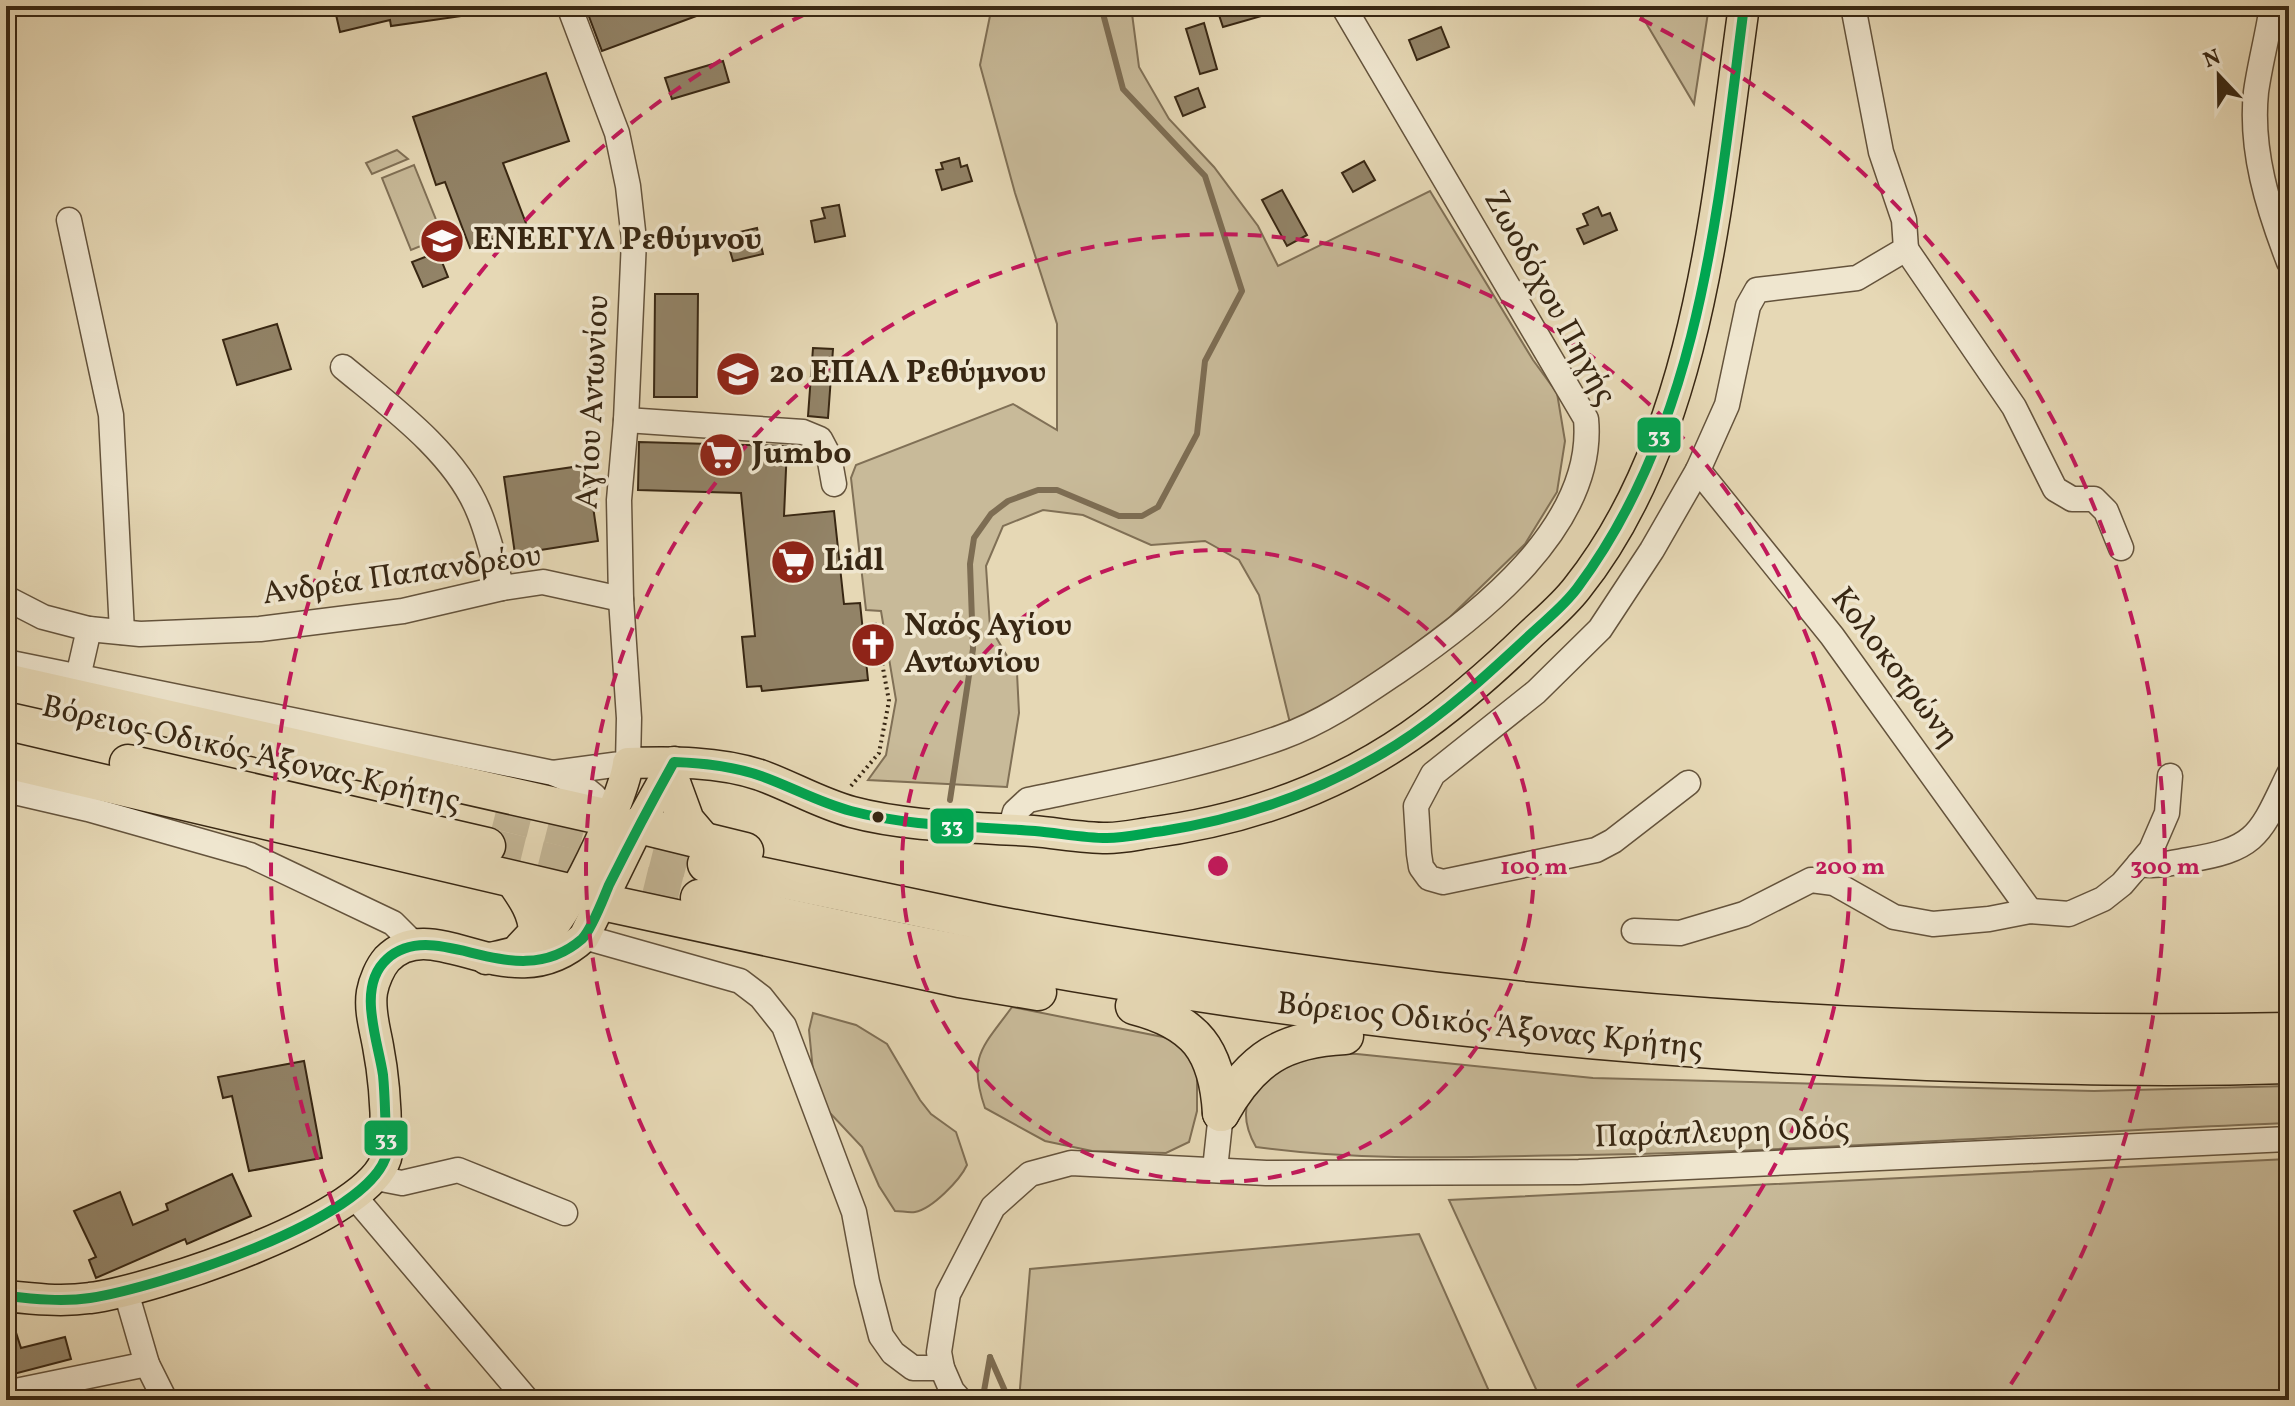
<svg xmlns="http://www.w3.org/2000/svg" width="2295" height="1406" font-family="Vollkorn,serif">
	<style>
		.green { fill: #c8ba99; stroke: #807056; stroke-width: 2 }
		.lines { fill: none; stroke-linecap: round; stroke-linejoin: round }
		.stream { stroke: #7d6d53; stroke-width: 6 }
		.building { fill: #928367; stroke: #382713; stroke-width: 2 }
		.highway-tunnel { stroke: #c3b595; stroke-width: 36; stroke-dasharray: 36 18; stroke-linecap: butt }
		.minor-casing { stroke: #64533c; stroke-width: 27 }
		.major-casing { stroke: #382713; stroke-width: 33 }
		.highway-casing { stroke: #382713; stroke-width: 39 }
		.path { stroke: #382713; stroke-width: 4; stroke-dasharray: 2 4; stroke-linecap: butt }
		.minor { stroke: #efe6cf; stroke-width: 24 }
		.major { stroke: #e6d8b5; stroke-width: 30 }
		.highway { stroke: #e6d8b5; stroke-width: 36 }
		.bus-1-casing { stroke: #efe6cf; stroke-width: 16 }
		.bus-1 { stroke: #00a651; stroke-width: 10 }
		.ring { fill: none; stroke: #c2185b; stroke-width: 4; stroke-dasharray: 14 10 }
		.bus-dot { fill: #382713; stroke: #efe6cf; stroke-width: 3 }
		.labels { text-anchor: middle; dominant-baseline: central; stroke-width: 7; stroke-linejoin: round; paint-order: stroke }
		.poi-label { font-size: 32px; font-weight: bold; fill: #382713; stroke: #efe6cf; text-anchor: start }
		.street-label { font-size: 32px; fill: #382713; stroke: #efe6cf }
		.centre { fill: #c2185b; stroke: #efe6cf; stroke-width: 4 }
		.ring-label { font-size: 24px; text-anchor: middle; font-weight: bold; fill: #c2185b; stroke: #efe6cf; stroke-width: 7; stroke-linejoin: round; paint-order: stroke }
		.line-badge { stroke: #efe6cf; stroke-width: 3 }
		.badge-label { font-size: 22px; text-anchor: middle; font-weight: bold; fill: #fff }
	</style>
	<rect width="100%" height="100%" fill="#e6d8b5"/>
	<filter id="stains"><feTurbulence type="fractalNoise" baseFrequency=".0025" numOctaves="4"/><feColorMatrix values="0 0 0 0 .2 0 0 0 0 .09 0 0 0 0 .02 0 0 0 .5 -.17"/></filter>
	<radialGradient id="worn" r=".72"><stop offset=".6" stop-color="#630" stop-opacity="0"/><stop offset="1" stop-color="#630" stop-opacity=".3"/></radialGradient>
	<g class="green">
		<polygon points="992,6 1131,6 1139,67 1169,119 1214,167 1258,226 1278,266 1430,191 1533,360 1557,393 1565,441 1557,492 1525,544 1450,617 1365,682 1290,723 1259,595 1239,560 1205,541 1151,545 1083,515 1043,510 1003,526 986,566 990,627 1017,673 1019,713 1007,787 868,780 886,755 896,700 881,611 866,610 851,478 856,465 1013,404 1057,430 1057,324 1015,193 980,65"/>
		<polygon points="1636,6 1709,6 1694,104"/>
		<polygon points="397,150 408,159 372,174 366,163"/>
		<polygon points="414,165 443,237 411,250 382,178"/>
		<path d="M1012,1007L1168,1038L1190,1055L1197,1073V1111L1189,1142L1166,1153L1092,1151L1045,1141L985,1108C967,1056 983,1047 1012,1007Z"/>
		<path d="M813,1013L856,1025L887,1044L920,1100L931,1114L956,1132L967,1165C960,1180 932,1209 915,1212C909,1213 901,1211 895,1211L879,1186L862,1147L829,1112L813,1071L809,1030Z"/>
		<path d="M1357,1054L1593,1078L2094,1091L2289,1086V1123C2051,1132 1814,1152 1576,1155C1470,1157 1362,1162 1256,1147C1235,1110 1248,1084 1284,1065C1291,1062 1299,1056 1307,1055C1323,1053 1341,1054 1357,1054Z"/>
		<polygon points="2289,1159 2289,1400 1857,1400 1855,1396 1842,1400 1541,1400 1449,1200"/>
		<polygon points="1419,1234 1493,1400 1019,1400 1030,1269"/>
	</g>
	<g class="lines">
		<g class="stream">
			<polyline points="950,800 973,649 970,564 974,538 991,514 1008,501 1038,490 1057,490 1119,516 1142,516 1158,507 1197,434 1205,361 1242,291 1205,176 1123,89 1101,6"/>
			<polyline points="990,1357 1009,1400"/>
			<polyline points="984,1391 990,1357"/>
		</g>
	</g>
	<g class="building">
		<polygon points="334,6 461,6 462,16 391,26 390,20 340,32"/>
		<polygon points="585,6 718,6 718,8 602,51"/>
		<polygon points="1216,6 1279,6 1279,11 1223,27"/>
		<polygon points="1204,23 1217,69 1200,74 1186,29"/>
		<polygon points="1441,27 1449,47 1417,60 1409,40"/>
		<polygon points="723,61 729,82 672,99 665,78"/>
		<polygon points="546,73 569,141 503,163 527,226 470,248 445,182 436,185 413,117"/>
		<polygon points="1198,88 1205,107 1183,116 1175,97"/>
		<polygon points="959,158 961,167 967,165 972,181 942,190 936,170 943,169 941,163"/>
		<polygon points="1364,161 1375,180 1353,192 1342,173"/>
		<polygon points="1282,190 1307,235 1287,246 1262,200"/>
		<polygon points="839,205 845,236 815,242 811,221 825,218 822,208"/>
		<polygon points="1598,207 1602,216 1610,213 1617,230 1584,244 1577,229 1588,225 1583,214"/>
		<polygon points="757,228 763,254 733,261 728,244 742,241 740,232"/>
		<polygon points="438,252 448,277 423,287 412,262"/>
		<polygon points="655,294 698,294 697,397 654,397"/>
		<polygon points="277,324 291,369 237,385 223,340"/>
		<polygon points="813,348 833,349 828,418 808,416"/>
		<polygon points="639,442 787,446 784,516 834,511 844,604 860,603 868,680 762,691 761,686 747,687 742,637 755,636 741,493 638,490"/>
		<polygon points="587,465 598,541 515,554 504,477"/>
		<polygon points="304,1061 322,1158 249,1171 232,1096 223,1098 218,1077"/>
		<polygon points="232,1174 251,1216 187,1244 185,1239 96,1278 89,1260 96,1257 74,1211 120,1192 133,1225 168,1210 166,1204"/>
		<polygon points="6,1314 10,1314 21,1348 65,1337 71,1359 6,1376"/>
	</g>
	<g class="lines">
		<g class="highway-tunnel">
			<polyline points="496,811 706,864"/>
			<polyline points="487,846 699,898"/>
		</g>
		<g class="minor-casing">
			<g id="minor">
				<path d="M2272,6C2268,35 2260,63 2256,92C2250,150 2268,208 2289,262"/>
				<polyline points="69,220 111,415 122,632"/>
				<polyline points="1906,249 2014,407 2055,489 2072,499 2094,499 2106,511 2121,548"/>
				<path d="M343,367C390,406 454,452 478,510C489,535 494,562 502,588"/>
				<polyline points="626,420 803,432 820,439 829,456 834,484"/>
				<polyline points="1698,470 1832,636 2030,911"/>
				<polyline points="6,598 43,617 89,629 140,634 260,629 403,611 502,588 543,582 621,599"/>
				<path d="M6,662L553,773C578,783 598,792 609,818"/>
				<polyline points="78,677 89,629"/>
				<polyline points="553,773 628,763 629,718 621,599 619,500 626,420 634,240 628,186 617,133 569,6"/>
				<polyline points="1688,783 1613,841 1596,850 1443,882 1429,878 1421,867 1419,854 1416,806 1433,774 1536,692 1600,629 1652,550 1698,470 1727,405 1748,306 1757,290 1857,278 1906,249 1904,220 1881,152 1853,6"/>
				<polyline points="6,790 88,809 250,855 393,923 414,944"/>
				<path d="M1010,830L1015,812L1028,800C1113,782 1200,767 1282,737C1324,722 1361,696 1398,671C1477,617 1596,526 1586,419L1343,6"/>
				<path d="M2139,864C2156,867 2171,863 2188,860C2258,849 2260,834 2289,774"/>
				<polyline points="1634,931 1680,933 1744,914 1811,880 1834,883 1894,917 1933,924 1989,919 2030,911 2069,914 2103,899 2122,884 2151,850 2167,813 2170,776"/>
				<polyline points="584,937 740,981 761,997 784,1026 854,1212 867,1282 881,1336 893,1353 913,1368 942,1368"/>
				<polyline points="1215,1169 1221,1113"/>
				<polyline points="376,1178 402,1183 458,1170 565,1213"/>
				<polyline points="354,1196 527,1400"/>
				<polyline points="126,1292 147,1364 165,1400"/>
				<polyline points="6,1393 147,1364"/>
				<polyline points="960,1400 952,1391 942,1368 939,1352 948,1294 993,1207 1030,1174 1071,1163 1266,1173 1579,1172 2289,1139"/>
			</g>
		</g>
		<g class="major-casing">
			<g id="major">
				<path d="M486,959C503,955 523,952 538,942C565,925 625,796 628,763C673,762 717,761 760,775C791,786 819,803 852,812C908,827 975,827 1033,831C1057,833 1083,838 1107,838C1121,838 1135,835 1148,833C1242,821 1332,790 1410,736C1453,706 1492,672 1530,635C1546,620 1564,605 1577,588C1701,433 1717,196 1744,6"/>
				<path d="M6,1296C34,1299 62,1302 90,1298C149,1291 377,1217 387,1154C388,1149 386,1142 386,1136C386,1105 384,1077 378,1046C375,1029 369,1010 372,992C374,981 380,967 387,959C435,909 510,1005 584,937L639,825L674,762"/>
			</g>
		</g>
		<g class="highway-casing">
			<g id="highway">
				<polyline points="6,682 609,818"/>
				<polyline points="6,760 573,893"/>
				<polyline points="128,763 487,846"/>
				<polyline points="668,772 686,821 703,841"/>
				<polyline points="639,825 745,851"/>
				<path d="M706,864C800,883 894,904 989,923C1107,946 1226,963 1345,979C1657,1021 1974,1037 2289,1031"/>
				<path d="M514,880C526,897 537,913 537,933L522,949"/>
				<path d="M699,898C794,918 888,940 983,957C1295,1015 1610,1049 1927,1062C2048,1066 2168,1069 2289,1065"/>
				<polyline points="602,902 959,979 1038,992"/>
				<path d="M1134,1006C1196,1022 1217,1050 1221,1113"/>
				<path d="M1221,1113C1251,1059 1283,1039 1345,1036"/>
			</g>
		</g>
		<g class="path">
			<polyline points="851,786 879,753 889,701 874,619"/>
			<polyline points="1515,1396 1517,1400"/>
		</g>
		<use href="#minor" class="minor"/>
		<use href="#major" class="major"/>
		<use href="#highway" class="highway"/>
		<g class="bus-1-casing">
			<path id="bus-1" d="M6,1296C34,1299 63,1302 90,1298C154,1288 371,1221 387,1153C388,1148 386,1141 386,1135C385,1115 385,1095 383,1075C378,1040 356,987 387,959C437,914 514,998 582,939C592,929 603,899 609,885C630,843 651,803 674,762C704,763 733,766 761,776C792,787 820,803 851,811C911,827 974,826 1035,831C1059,833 1083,838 1107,838C1126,838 1145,833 1163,831C1246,818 1325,790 1396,745C1446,713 1489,673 1532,633C1548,618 1565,605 1578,587C1702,420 1718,206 1744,6"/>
		</g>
		<use href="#bus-1" class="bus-1"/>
	</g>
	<g class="ring">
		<circle cx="1218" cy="866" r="316"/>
		<path d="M878 1399A632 632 0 1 1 1558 1399"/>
		<path d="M433 1396A947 947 0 0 1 818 8M1618 8A947 947 0 0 1 2003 1396"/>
	</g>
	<defs>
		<g id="school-disc" transform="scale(2.3)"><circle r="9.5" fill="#8f2418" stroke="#efe6cf"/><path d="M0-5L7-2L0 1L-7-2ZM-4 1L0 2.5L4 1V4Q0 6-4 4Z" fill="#fff"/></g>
		<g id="supermarket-disc" transform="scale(2.3)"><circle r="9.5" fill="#8f2418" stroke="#efe6cf"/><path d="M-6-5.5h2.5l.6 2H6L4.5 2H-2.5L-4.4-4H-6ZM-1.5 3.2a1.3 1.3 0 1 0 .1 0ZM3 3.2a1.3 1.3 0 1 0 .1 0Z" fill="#fff"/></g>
		<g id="church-disc" transform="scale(2.3)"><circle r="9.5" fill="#8f2418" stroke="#efe6cf"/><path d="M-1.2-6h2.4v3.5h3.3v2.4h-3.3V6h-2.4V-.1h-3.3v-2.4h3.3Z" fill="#fff"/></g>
	</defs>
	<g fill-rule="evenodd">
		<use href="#school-disc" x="442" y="241"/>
		<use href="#school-disc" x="738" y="374"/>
		<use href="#supermarket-disc" x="721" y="455"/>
		<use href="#supermarket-disc" x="793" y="562"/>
		<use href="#church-disc" x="873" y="645"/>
	</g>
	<circle class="bus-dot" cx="878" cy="817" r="7"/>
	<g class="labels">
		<g class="poi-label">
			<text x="473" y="241">ΕΝΕΕΓΥΛ Ρεθύμνου</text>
			<text x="769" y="374">2ο ΕΠΑΛ Ρεθύμνου</text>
			<text x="752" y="455">Jumbo</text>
			<text x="824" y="562">Lidl</text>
			<text x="904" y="627">Ναός Αγίου<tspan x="904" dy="37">Αντωνίου</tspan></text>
		</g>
		<g class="street-label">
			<text transform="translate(1549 298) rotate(61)">Ζωοδόχου Πηγής</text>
			<text transform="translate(594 402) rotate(-87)">Αγίου Αντωνίου</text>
			<text transform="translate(402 576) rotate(-8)">Ανδρέα Παπανδρέου</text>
			<text transform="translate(1894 668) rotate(53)">Κολοκοτρώνη</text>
			<text transform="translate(251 755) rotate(13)">Βόρειος Οδικός Άξονας Κρήτης</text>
			<text transform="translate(1490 1027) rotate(6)">Βόρειος Οδικός Άξονας Κρήτης</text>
			<text transform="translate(1722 1134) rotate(-2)">Παράπλευρη Οδός</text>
		</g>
	</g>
	<circle cx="1218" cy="866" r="12" class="centre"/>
	<g class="ring-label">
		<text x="1534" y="874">100 m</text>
		<text x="1850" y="874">200 m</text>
		<text x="2165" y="874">300 m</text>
	</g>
	<g class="line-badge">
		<rect x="1636" y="416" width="46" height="38" rx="8" fill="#00a651"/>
		<rect x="929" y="807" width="46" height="38" rx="8" fill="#00a651"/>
		<rect x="363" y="1119" width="46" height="38" rx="8" fill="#00a651"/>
	</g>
	<g class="badge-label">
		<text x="1659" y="443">33</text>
		<text x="952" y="833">33</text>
		<text x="386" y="1146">33</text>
	</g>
	<rect width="2295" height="1406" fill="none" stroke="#e6d8b5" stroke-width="32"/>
	<rect x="8" y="8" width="2279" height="1390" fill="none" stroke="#382713" stroke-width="4"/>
	<rect x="16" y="16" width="2263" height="1374" fill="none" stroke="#382713" stroke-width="2"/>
	<g transform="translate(2219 76) rotate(338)" stroke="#efe6cf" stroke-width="6" paint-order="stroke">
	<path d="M0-6L14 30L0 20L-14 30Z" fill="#382713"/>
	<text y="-12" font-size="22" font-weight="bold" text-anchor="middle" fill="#382713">N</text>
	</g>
	<rect width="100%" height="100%" filter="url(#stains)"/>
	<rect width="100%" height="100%" fill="url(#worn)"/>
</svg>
